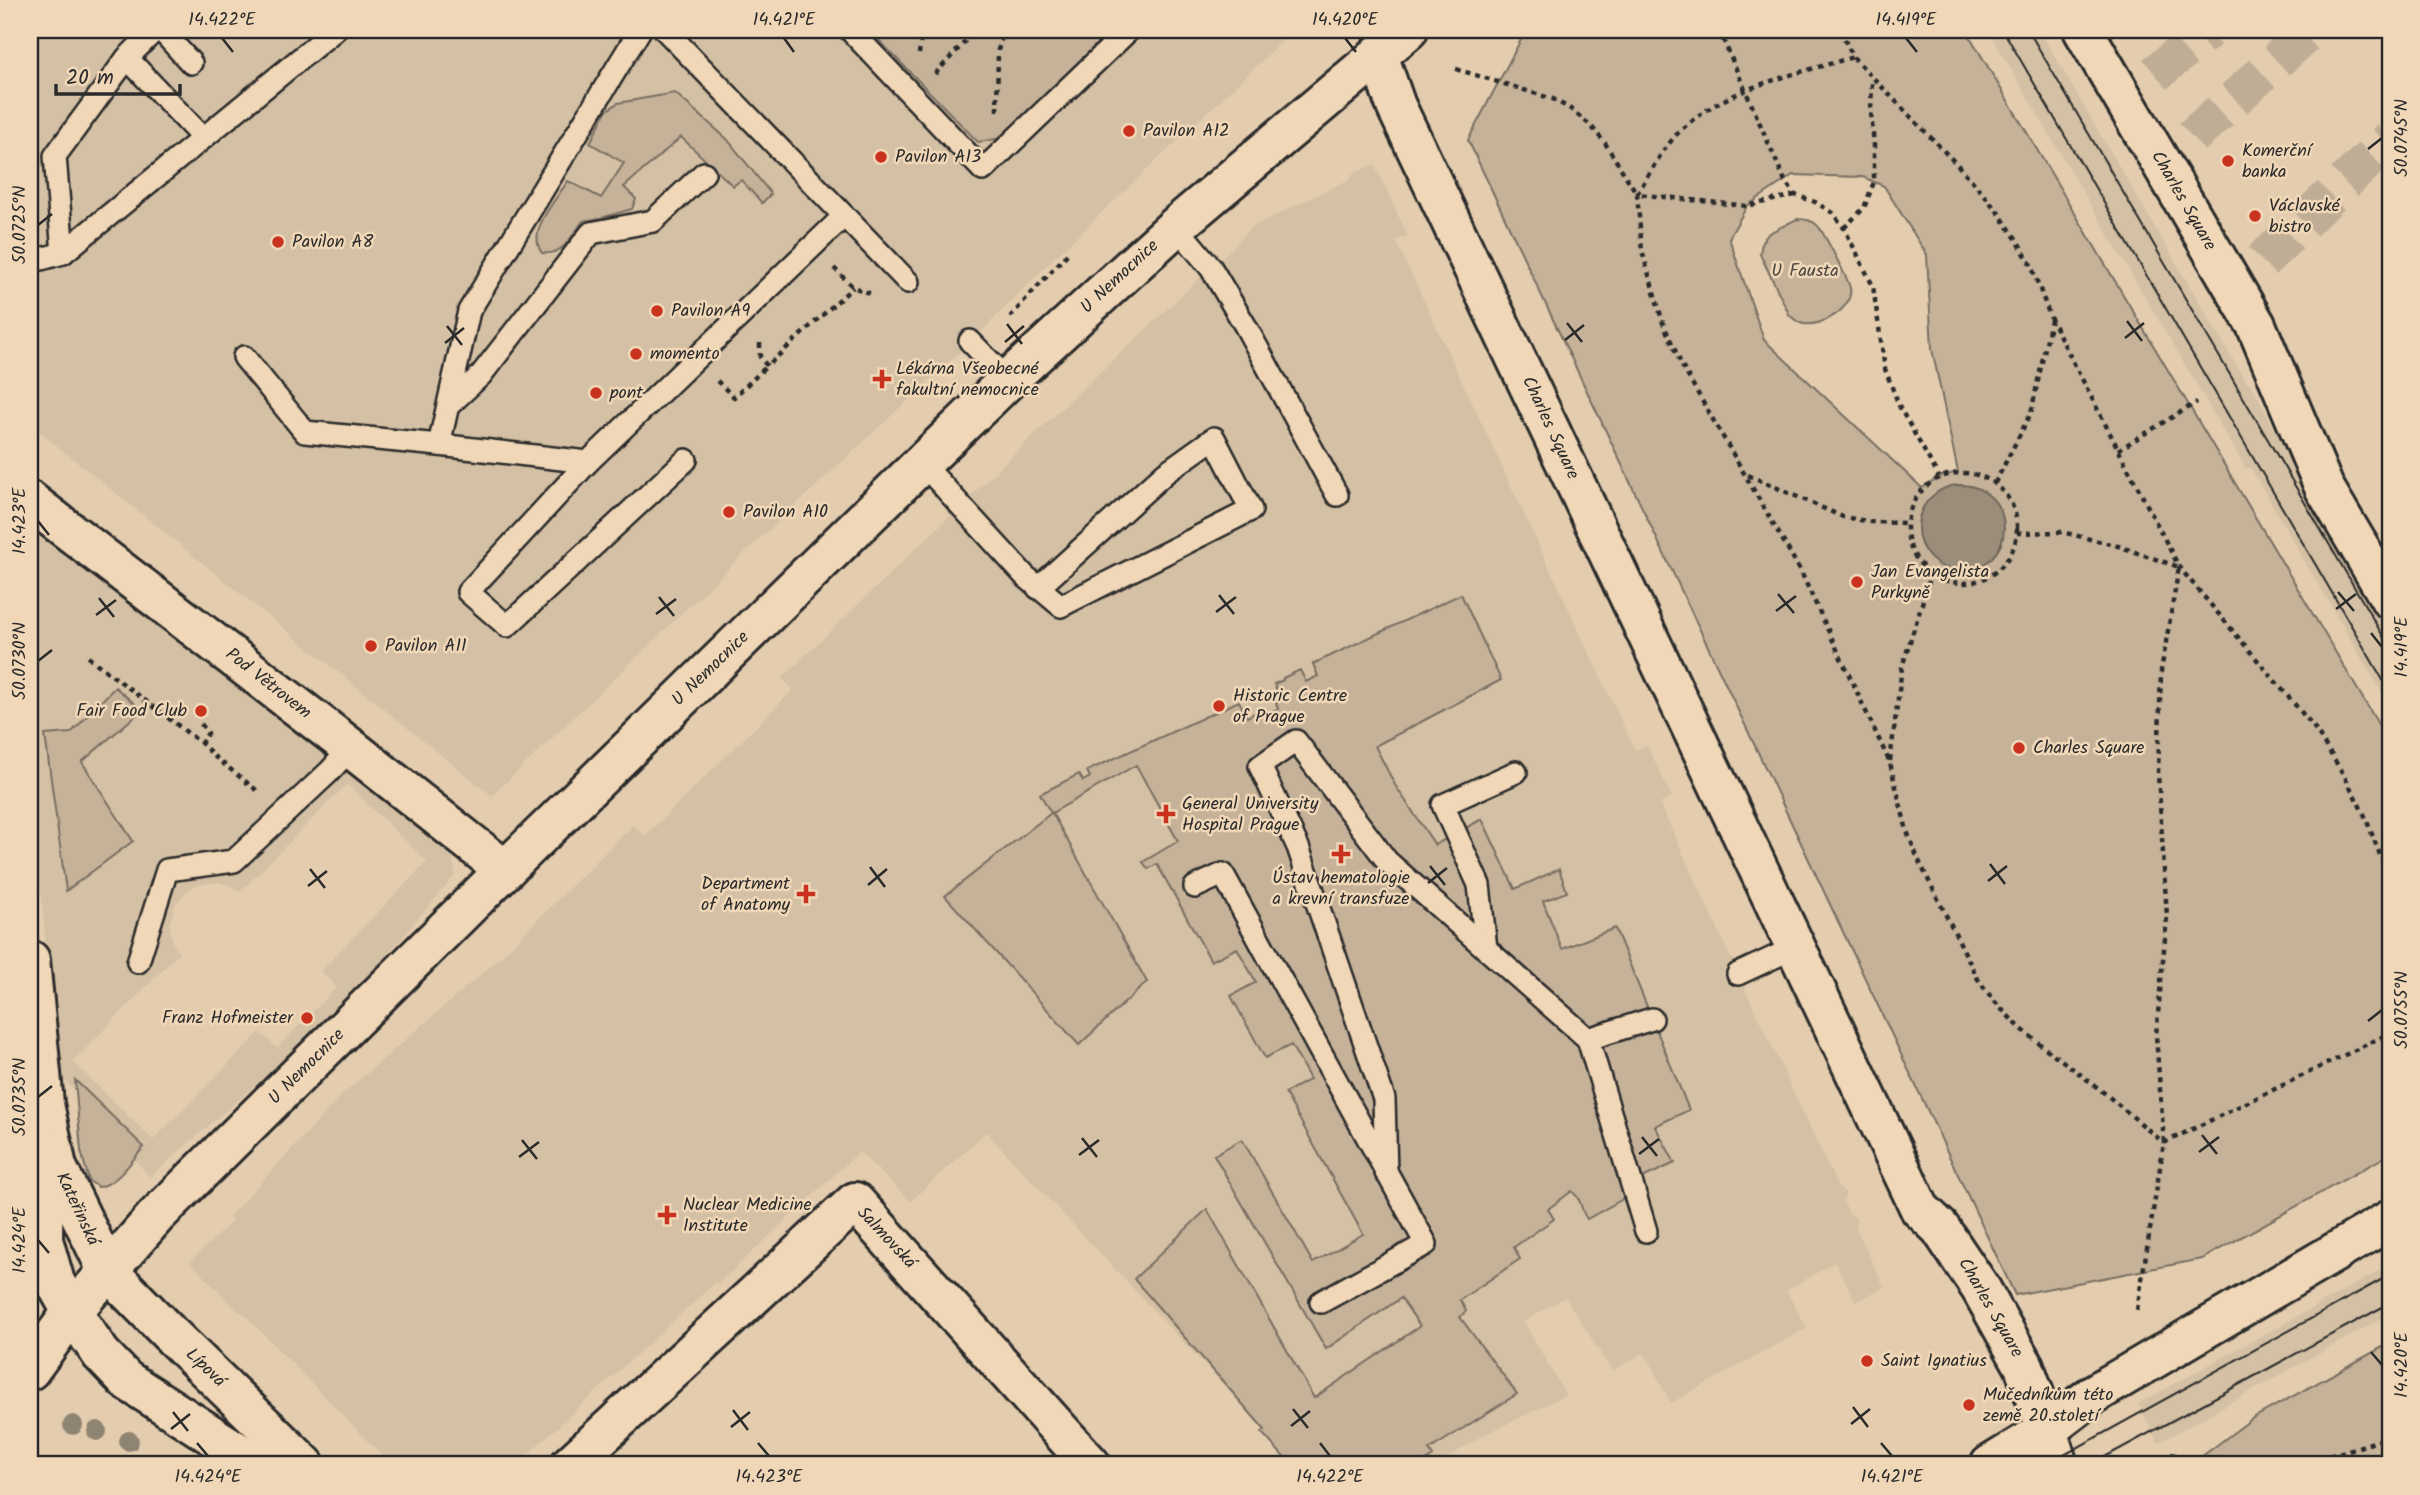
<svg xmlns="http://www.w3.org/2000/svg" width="2420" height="1495" font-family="Kalam,sans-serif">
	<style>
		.built { fill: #d4c0a4; fill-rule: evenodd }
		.green { fill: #c5b299; stroke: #786e62; stroke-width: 2; fill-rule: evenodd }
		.water { fill: #9a8d7a; stroke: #6e665a; stroke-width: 2 }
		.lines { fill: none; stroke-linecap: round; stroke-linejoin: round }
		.street-tunnel { stroke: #bfad95; stroke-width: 38; stroke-dasharray: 38 19; stroke-linecap: butt }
		.lane-casing { stroke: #2b2b2b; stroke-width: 26 }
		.street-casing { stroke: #2b2b2b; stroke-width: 44 }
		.secondary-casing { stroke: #2b2b2b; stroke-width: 44 }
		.path { stroke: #2b2b2b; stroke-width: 4.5; stroke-dasharray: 5 5; stroke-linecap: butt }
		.lane { stroke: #f0d7b7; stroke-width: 21 }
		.street { stroke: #f0d7b7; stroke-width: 38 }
		.secondary { stroke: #f0d7b7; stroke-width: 38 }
		.tram { stroke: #2b2b2b; stroke-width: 2 }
		.tree { fill: #8f8372 }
		.ticks { fill: none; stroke: #2b2b2b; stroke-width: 2.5 }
		.poi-dot { fill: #c8321e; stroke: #f0d7b7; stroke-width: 2.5 }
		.labels { text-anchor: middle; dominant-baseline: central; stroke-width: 5; stroke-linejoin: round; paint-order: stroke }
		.poi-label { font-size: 18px; fill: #2b2b2b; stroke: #f0d7b7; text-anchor: start }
		.street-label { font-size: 18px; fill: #2b2b2b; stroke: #f0d7b7 }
		.park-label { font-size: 18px; fill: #4a4641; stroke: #f0d7b7 }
		.neatline { fill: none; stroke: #2b2b2b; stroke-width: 2.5 }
		.ticks-label { font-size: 18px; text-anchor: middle; fill: #2b2b2b }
	</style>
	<rect width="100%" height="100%" fill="#e4cdaf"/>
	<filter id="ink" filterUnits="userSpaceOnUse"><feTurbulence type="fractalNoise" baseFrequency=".0143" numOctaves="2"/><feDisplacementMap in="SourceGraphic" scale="14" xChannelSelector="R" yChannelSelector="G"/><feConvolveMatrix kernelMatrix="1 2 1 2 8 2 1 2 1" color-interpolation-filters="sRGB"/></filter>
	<g filter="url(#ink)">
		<g class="built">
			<polygon points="34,30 1294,30 1050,262 980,333 752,546 492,796 30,424 30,41"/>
			<polygon points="1988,30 2039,30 2242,375 2253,388 2302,481 2390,631 2390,707 2250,467 2246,469"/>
			<polygon points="1374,164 1408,236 1396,241 1635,750 1647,745 1672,797 1660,804 1731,958 1735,960 1734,965 1742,982 1746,984 1745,989 1838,1187 1846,1193 1843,1201 1849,1214 1856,1217 1856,1228 1884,1287 1856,1302 1835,1262 1786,1291 1807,1328 1671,1403 1644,1353 1612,1371 1565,1297 1524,1322 1566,1395 1480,1437 1437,1465 1291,1465 1262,1433 1265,1430 1248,1411 986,1132 911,1201 859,1152 718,1284 715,1283 516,1465 391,1465 241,1311 239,1312 190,1262 232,1221 229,1217 342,1095 493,964 633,825 645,836 793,690 782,678 1038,431 1240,240 1250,228 1352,178 1351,175"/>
			<path d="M46,526L446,834L456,874L361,986L267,1075L150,1177L58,1072L30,775V539ZM347,784L427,862L320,971L337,987L277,1048L260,1032L153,1140L73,1062L179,953L173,944L169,924L176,903L187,891L196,885L218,882L229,885L240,892Z"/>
			<polygon points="2390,1265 2390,1314 2158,1443 2138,1404"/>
		</g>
		<g class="green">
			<polygon points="869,30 1117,30 1008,137 978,142"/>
			<path d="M1526,30H1966L2390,744V1154L2202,1259L2015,1295L1468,140ZM1793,175L1863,177L1884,186L1927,255L1932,349L1958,472L1939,477L1922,488L1764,340L1729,238L1747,206ZM1960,485L1973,487L2001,544C1992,559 1984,565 1967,568C1910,577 1901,497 1960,485Z"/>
			<path d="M675,93L727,139L771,194L762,203L741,180L733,186L681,137L624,187L636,199L632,209L601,218L583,221C572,236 563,256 542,253C526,231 556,200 568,181L601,198L624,163L590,143L606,111L618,103Z"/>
			<path d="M1797,219C1804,219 1812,220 1817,225C1822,229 1849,281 1850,288C1854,308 1822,327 1804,324C1798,323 1795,319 1790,316L1760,254L1762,242L1769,233Z"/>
			<path d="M1461,594L1501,680L1375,746L1395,785L1435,845L1482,819L1515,889L1559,869L1567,892L1543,901L1562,949L1615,928L1689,1110L1655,1126L1675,1163L1638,1180L1621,1200L1587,1219C1579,1209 1585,1204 1572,1191L1548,1209L1554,1219L1514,1247L1520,1259L1460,1300L1466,1311L1460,1317L1517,1394L1429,1450L1433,1456L1420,1465H1291L1262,1433L1265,1430L1134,1279L1207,1209L1314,1398L1420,1326L1401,1298L1326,1349L1214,1155L1242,1139L1313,1263L1363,1234L1285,1093L1310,1079L1291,1045L1265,1058L1231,996L1256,982L1237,948L1211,961L1157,864L1148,869L1143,862L1178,841L1136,765L1052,813L1147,982L1079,1045L945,896L1051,813L1040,794L1079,774L1083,781L1090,777L1087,771L1239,701L1247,717L1261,710L1263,715L1278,709L1276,703L1281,700L1274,684L1283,680V678L1300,670L1306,682L1318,676L1313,664Z"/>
			<polygon points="115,687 142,710 82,762 133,841 66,891 45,735 71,733"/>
			<path d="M75,1080L144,1147C131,1161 118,1184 98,1187L89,1181L81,1151Z"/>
			<polygon points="2390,1343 2390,1465 2182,1465 2193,1463 2253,1418"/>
		</g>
		<circle class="water" cx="1961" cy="528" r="43"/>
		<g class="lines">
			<g class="street-tunnel">
				<polyline points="2155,74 2209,30"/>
				<polyline points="2192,137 2307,33 2304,30"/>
				<polyline points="2262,261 2390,139"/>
			</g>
			<g class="lane-casing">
				<g id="lane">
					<polyline points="161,30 191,63"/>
					<polyline points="665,30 908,282"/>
					<polyline points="850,30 983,170 1129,30"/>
					<polyline points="127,58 155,30"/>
					<polyline points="1176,226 1211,268 1246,327 1337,495"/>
					<polyline points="63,253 55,156 127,58 203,138"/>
					<polyline points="30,262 63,253 335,30"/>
					<polyline points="970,341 1008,380"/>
					<polyline points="244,357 305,432 439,445 469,311 640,30"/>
					<polyline points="450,404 481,375 591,233 653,221 704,173"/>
					<polyline points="439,445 588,462"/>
					<polyline points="686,460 507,626 468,592 588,462 844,216"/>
					<polyline points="922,463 1025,576 1061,606 1251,510 1214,438 1165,473 1038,588"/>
					<polyline points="1195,887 1223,874 1426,1244 1321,1302"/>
					<polyline points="1486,949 1479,885 1443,805 1516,772"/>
					<polyline points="138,962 167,870 234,861 329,772 351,748"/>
					<polyline points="1738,974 1796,947"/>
					<polyline points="1588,1039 1646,1231"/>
					<polyline points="1386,1173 1384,1099 1298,847 1260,766 1296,741 1387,861 1588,1039 1652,1019"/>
				</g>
			</g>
			<g class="street-casing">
				<g id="street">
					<polyline points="1378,55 1396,106 1920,1209 1940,1228 1981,1289 2024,1366 2047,1430"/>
					<polyline points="30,501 351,748 505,870"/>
					<polyline points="30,1370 72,1312 156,1216 505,870 922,463 1008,380 1176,226 1408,30"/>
					<polyline points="570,1465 855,1202 1091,1465"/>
				</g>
			</g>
			<g class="secondary-casing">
				<g id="secondary">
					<polyline points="2083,30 2256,325 2324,487 2390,599"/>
					<polyline points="30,960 44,1104 57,1167 107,1270 170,1334 305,1465"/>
					<polyline points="44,1149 43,1240 55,1282 72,1312 101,1354 126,1380 258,1465"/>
					<polyline points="2047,1430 2058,1465"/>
					<polyline points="1990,1465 2047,1430 2094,1394 2390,1220"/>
				</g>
			</g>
			<g class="path">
				<polyline points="1719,30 1785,181 1795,195 1815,202 1833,213 1844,228 1873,286 1885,369 1900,408 1939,477"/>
				<polyline points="1840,30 1853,57 1969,177 1998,212 2017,240 2031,265 2051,319 2179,567 2313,726 2344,775 2365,816 2390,881"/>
				<polyline points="214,40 226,30"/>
				<polyline points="919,54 922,30"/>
				<path d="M1456,69L1553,99L1572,110L1591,126L1605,143L1637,194L1642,251L1663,323L1682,366L1800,570L1890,763L1907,831L1918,859L1978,979C2010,1027 2048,1049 2093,1084C2117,1103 2140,1123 2164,1143"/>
				<polyline points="935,74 976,30"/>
				<polyline points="997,111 998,50 1004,30"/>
				<path d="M1795,195L1747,206L1637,194C1650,173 1662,149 1680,131C1725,87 1795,75 1853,57"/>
				<polyline points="1844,228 1864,208 1874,182 1874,146 1871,112 1872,80"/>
				<polyline points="834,268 853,287 872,294"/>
				<polyline points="1010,317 1069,252"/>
				<polyline points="760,343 760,357 767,366 853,287"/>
				<polyline points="717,381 734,397 767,366"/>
				<polyline points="2118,450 2197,402"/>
				<circle cx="1962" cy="528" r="55"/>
				<polyline points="1748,475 1843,517 1872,522 1906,523"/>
				<polyline points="1995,483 2031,413 2051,320"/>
				<polyline points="2017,533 2062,532 2118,546 2179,567 2161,671 2158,774 2167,917 2156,1035 2164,1143 2137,1310"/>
				<polyline points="88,657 201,743 215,757 260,793"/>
				<polyline points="201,724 208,733 201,743"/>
				<polyline points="1890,761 1902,667 1931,575"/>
				<polyline points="2164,1143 2390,1033"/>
				<polyline points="2171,1454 2221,1465"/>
				<polyline points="2301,1465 2390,1437"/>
			</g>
			<use href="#lane" class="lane"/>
			<use href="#street" class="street"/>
			<use href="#secondary" class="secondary"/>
			<g class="tram">
				<polyline points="2003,30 2390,692"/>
				<polyline points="2028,30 2390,648"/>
				<polyline points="2046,1465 2390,1275"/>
				<polyline points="2090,1465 2390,1303"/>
			</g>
		</g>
		<g class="tree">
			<circle cx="73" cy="1425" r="10"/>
			<circle cx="97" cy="1431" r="10"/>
			<circle cx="129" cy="1441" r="10"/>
		</g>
	</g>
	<path class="ticks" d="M222,38L233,52M784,38L794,52M1345,38L1356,52M1906,38L1917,52M2368,149L2382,138M38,225L52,214M2127,321L2142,341M1567,323L1582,342M1007,324L1022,344M447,326L462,345M2125,338L2144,323M1565,340L1584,325M1005,342L1024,326M445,343L464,328M38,521L49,535M2338,592L2354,611M1778,594L1794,613M1219,595L1234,614M659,597L674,616M99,598L114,617M2336,609L2356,594M1776,611L1796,596M1216,612L1236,597M656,614L676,599M96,615L116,600M2371,633L2382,647M38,661L52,650M1990,864L2005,884M1430,866L1445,885M870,867L885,887M310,869L325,888M1988,881L2007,866M1428,883L1447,868M868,885L887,869M308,886L327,871M2368,1021L2382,1010M38,1097L52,1086M2202,1135L2217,1154M1642,1137L1657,1156M1082,1138L1097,1157M522,1140L537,1159M2199,1152L2219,1137M1639,1154L1659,1139M1079,1155L1099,1140M519,1157L539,1142M38,1240L49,1253M2371,1352L2382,1365M1853,1407L1868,1427M1293,1409L1308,1428M733,1410L748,1430M173,1412L188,1431M1851,1424L1870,1409M1291,1426L1310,1411M731,1427L750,1412M171,1429L190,1414M197,1443L208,1456M758,1443L769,1456M1320,1443L1330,1456M1881,1443L1892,1456"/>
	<g class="poi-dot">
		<circle cx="1129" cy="131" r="7"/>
		<circle cx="881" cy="157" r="7"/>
		<circle cx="2228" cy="161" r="7"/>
		<circle cx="2255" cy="216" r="7"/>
		<circle cx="278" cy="242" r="7"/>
		<circle cx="657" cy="311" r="7"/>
		<circle cx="636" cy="354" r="7"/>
		<path d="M878.5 368.5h7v7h7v7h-7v7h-7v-7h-7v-7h7z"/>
		<circle cx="596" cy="393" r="7"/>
		<circle cx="729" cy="512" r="7"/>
		<circle cx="1857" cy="582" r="7"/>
		<circle cx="371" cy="646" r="7"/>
		<circle cx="1219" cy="706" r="7"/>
		<circle cx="201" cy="711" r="7"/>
		<circle cx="2019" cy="748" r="7"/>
		<path d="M1162.5 803.5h7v7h7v7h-7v7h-7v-7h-7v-7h7z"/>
		<path d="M1337.5 843.5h7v7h7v7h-7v7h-7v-7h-7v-7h7z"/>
		<path d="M802.5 883.5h7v7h7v7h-7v7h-7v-7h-7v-7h7z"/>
		<circle cx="307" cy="1018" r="7"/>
		<path d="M663.5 1204.5h7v7h7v7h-7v7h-7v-7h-7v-7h7z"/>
		<circle cx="1867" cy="1361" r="7"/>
		<circle cx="1969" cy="1405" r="7"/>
	</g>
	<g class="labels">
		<g class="poi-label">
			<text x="1143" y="131">Pavilon A12</text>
			<text x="2242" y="151">Komerční<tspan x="2242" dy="21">banka</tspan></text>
			<text x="895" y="157">Pavilon A13</text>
			<text x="2269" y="206">Václavské<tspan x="2269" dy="21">bistro</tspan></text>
			<text x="292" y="242">Pavilon A8</text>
			<text x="671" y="311">Pavilon A9</text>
			<text x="650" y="354">momento</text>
			<text x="896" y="369">Lékárna Všeobecné<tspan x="896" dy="21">fakultní nemocnice</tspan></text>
			<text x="610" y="393">pont</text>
			<text x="743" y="512">Pavilon A10</text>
			<text x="1871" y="572">Jan Evangelista<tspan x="1871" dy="21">Purkyně</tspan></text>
			<text x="385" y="646">Pavilon A11</text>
			<text x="1233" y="696">Historic Centre<tspan x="1233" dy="21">of Prague</tspan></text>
			<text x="187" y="711" text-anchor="end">Fair Food Club</text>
			<text x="2033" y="748">Charles Square</text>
			<text x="1182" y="804">General University<tspan x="1182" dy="21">Hospital Prague</tspan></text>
			<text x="1341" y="878" text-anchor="middle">Ústav hematologie<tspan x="1341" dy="21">a krevní transfuze</tspan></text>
			<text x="790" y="884" text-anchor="end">Department<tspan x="790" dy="21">of Anatomy</tspan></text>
			<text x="293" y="1018" text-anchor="end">Franz Hofmeister</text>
			<text x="683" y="1205">Nuclear Medicine<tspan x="683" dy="21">Institute</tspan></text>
			<text x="1881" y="1361">Saint Ignatius</text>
			<text x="1983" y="1395">Mučedníkům této<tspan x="1983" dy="21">země 20.století</tspan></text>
		</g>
		<g class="street-label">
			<text transform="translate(2183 201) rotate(60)">Charles Square</text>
			<text transform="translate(1120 277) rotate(-43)">U Nemocnice</text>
			<text transform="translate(1550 428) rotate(65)">Charles Square</text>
			<text transform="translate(711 669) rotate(-44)">U Nemocnice</text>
			<text transform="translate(268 684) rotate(38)">Pod Větrovem</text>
			<text transform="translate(307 1067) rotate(-45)">U Nemocnice</text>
			<text transform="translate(77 1209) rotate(65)">Kateřinská</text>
			<text transform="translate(886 1238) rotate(47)">Salmovská</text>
			<text transform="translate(1990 1308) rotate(60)">Charles Square</text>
			<text transform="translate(205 1368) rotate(44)">Lípová</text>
		</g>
		<g class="park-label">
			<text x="1805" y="271">U Fausta</text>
		</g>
	</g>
	<rect width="2420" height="1495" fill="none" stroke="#f0d7b7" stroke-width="77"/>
	<path d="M56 84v10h124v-10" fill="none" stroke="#2b2b2b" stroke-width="3.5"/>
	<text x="66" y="84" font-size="21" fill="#2b2b2b" stroke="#f0d7b7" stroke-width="5" paint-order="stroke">20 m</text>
	<rect x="38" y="38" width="2344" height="1418" class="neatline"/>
	<g class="ticks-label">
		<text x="222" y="25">14.422°E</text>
		<text x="784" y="25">14.421°E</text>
		<text x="1345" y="25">14.420°E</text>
		<text x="1906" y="25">14.419°E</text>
		<text transform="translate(2401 138) rotate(-90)" y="6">50.0745°N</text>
		<text transform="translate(19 225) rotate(-90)" y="6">50.0725°N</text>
		<text transform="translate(19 521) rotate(-90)" y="6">14.423°E</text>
		<text transform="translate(2401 647) rotate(-90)" y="6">14.419°E</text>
		<text transform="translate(19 661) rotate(-90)" y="6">50.0730°N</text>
		<text transform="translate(2401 1010) rotate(-90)" y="6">50.0755°N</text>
		<text transform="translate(19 1097) rotate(-90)" y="6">50.0735°N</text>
		<text transform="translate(19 1240) rotate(-90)" y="6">14.424°E</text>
		<text transform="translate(2401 1365) rotate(-90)" y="6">14.420°E</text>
		<text x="208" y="1482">14.424°E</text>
		<text x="769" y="1482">14.423°E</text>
		<text x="1330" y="1482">14.422°E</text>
		<text x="1892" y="1482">14.421°E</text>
	</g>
</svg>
